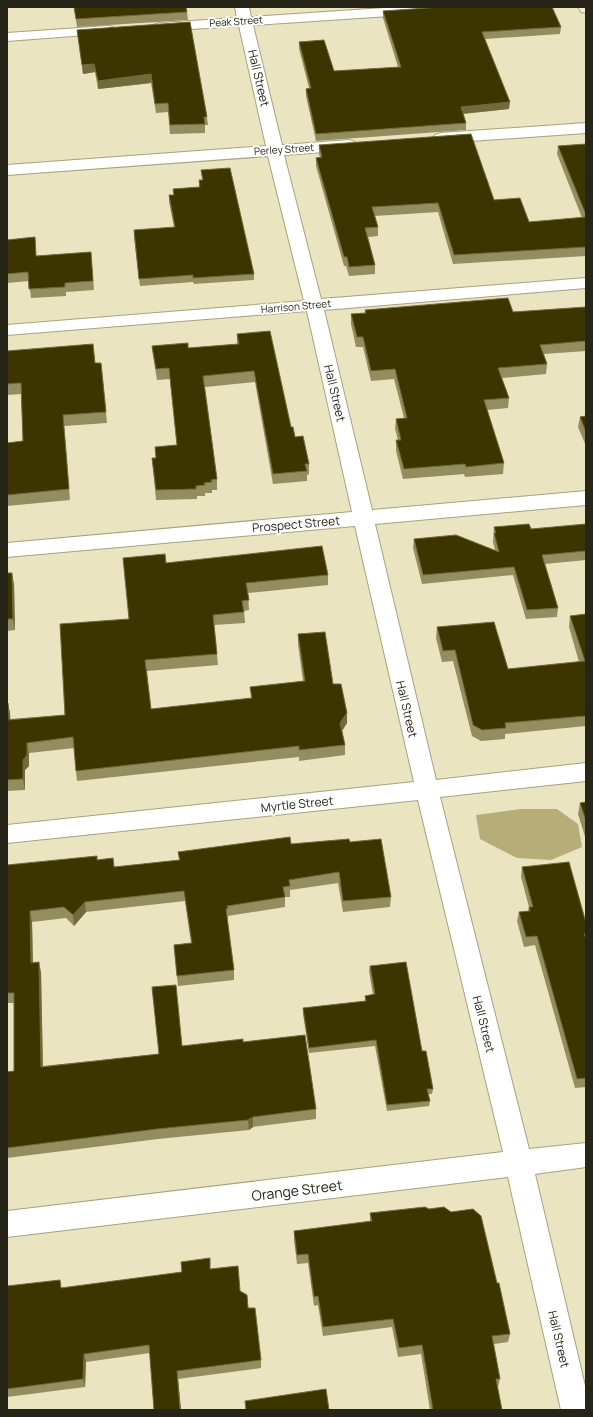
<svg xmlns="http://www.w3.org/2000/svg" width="593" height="1417" font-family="Manrope,sans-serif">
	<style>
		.forest { fill: #b6ad79 }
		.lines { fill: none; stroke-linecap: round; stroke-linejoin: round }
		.street-casing { stroke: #a7a27e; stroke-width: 2 }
		.secondary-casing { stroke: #a7a27e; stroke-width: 2 }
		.street { fill: #fff; fill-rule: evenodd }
		.secondary { fill: #f1edd6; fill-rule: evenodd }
		.wall { fill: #948d60 }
		.shaded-wall { fill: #716a3a }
		.building { fill: #3d3500; stroke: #716a3a }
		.labels { text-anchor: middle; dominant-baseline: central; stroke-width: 4; stroke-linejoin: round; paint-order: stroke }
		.far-street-label { font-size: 10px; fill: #272517; stroke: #fff }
		.street-label { font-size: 12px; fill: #272517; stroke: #fff }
		.near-street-label { font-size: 14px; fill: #272517; stroke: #fff }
	</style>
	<rect width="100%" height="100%" fill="#eae5c0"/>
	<polygon class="forest" points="521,809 557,809 578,824 582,847 551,860 517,858 480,839 476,815"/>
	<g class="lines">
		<g class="street-casing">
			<g id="street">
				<polygon points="235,7 249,7 251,17 399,7 472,7 470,10 465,11 253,25 282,145 349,140 355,142 357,145 355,148 349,150 284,155 321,299 586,278 586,288 324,310 372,510 586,491 586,505 375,524 436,780 586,763 586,781 440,797 529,1149 586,1143 586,1167 535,1174 586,1390 586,1410 561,1410 508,1177 7,1237 7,1211 503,1152 418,800 7,843 7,825 414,782 355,526 7,557 7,543 352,512 307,311 7,335 7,325 304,301 268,156 7,175 7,165 266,146 239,26 160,31 155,30 153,27 155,24 160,23 237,18"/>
				<polygon points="108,26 113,27 115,30 113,33 7,41 7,33"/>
				<polygon points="586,123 586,133 441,143 435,141 433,138 435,135 441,133"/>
			</g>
		</g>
		<g class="secondary-casing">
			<polygon id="secondary" points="578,7 586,7 586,13 581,12"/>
		</g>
		<use href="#street" class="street"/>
		<use href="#secondary" class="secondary"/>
	</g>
	<g class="wall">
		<polygon points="74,7 187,12 188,20 77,27"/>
		<polygon points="383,11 561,27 560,34 485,39 509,109 463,114 466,123 466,130 316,141 306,96 306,89 309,88 299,49 299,42 334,71 398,67 383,18"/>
		<polygon points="190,22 207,117 208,125 205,125 205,133 170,134 168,112 156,113 151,83 98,89 95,72 83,74 77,30"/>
		<polygon points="586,144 586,256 453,264 438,212 375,216 378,227 378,236 368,237 375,265 375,274 349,276 346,266 344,266 316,166 316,158 320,157 319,154 319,145 494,200 529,222 582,218 557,154 558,146"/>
		<polygon points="201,170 254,274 254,280 194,284 193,282 140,286 134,237 174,227 169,202 169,195 174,195 173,189 199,187 199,180 202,180"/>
		<polygon points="35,237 36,256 91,252 94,290 66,292 66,296 31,298 29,281 7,283 7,240"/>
		<polygon points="586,307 586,351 544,354 547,364 546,374 502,378 509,398 508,408 487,410 504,463 503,474 465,477 464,474 403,479 396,451 396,440 398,440 395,429 396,419 404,418 394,379 371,381 363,347 356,347 351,324 351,314 365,313 365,310 513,312"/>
		<polygon points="237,334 291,427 295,437 309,464 309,474 307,475 307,481 273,484 255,382 205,387 217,479 217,490 212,490 212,493 205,493 205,496 197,496 197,499 156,500 152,458 156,458 155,447 177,445 170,379 157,380 153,356 152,346 188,348 237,344"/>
		<polygon points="7,351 95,363 101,363 107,423 64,426 70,500 7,506 7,443 23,441 21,394 7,395"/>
		<polygon points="586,416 586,446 578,427 580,417"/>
		<polygon points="586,524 586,560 545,564 558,608 557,617 526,619 513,575 422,584 413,548 414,539 495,550 493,542 494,527 531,529"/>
		<polygon points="166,563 328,575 328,585 248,593 249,610 244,611 245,623 214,625 218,665 147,671 151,709 251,698 250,687 303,681 298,644 298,634 333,684 347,723 342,731 345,745 345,755 299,761 299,757 77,781 76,771 74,748 29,753 29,766 25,770 25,790 7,791 7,703 10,713 10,719 65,715"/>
		<polygon points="7,573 14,584 15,630 7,631"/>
		<polygon points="586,614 586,726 505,734 505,739 481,741 472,736 453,661 442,662 436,638 437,627 508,669 579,662 569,627 570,616"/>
		<polygon points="586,802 586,840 578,814 580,803"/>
		<polygon points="350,842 391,897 390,907 343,912 338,883 290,890 290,897 285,897 285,907 228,916 228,919 227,919 234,970 234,980 178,986 174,945 191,943 185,901 86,912 74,926 66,918 32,922 33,963 41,972 43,1066 159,1054 182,1046 243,1042 316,1109 316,1119 253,1127 249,1130 158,1139 7,1158 7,1072 14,1071 14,1003 7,1003 7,865 97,860 114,867 179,860 178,852 291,844"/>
		<polygon points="522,867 586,923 586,1087 575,1088 535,945 524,947 517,921 519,912 528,911 529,907 521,877"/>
		<polygon points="370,966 422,1051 433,1089 432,1094 428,1094 430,1101 429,1106 387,1111 375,1046 309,1053 303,1014 303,1008 365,1001 365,996 373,995 369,971"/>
		<polygon points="370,1213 497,1283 510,1334 508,1342 494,1344 500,1379 498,1387 497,1387 502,1410 430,1410 421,1354 398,1357 392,1327 323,1336 318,1305 314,1306 308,1263 297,1264 294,1240 294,1231 370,1222"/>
		<polygon points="211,1269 240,1291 248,1308 261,1360 261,1368 178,1379 181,1410 154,1410 150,1353 86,1362 85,1387 7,1397 7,1290 62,1288"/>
	</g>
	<g class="shaded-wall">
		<polygon points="94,64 95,72 83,74 82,65"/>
		<polygon points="151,74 151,83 98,89 98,81"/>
		<polygon points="510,102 509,109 460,114 461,107"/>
		<polygon points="12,573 14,584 15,630 13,619"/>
		<polygon points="8,703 10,713 11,730 9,720"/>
		<polygon points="347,713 347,723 340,734 340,723"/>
		<polygon points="27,743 29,753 29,766 25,770 25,790 23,779 23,760"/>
		<polygon points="85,902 86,912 74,926 73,915"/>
		<polygon points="30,911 32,922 33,973 31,963"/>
		<polygon points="39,962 41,972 43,1076 41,1067"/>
		<polygon points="253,1117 253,1127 249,1130 248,1120"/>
		<polygon points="84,1354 86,1362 85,1387 83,1379"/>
		<polygon points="177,1371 178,1379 181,1410 180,1410"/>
	</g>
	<g class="building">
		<polygon points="74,7 186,7 187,12 76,19"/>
		<polygon points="441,7 552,7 561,27 482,32 510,102 461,107 466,123 316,134 306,89 311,88 299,42 324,40 334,71 401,67 383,11"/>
		<polygon points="190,22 207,117 204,117 205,124 170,125 168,103 155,104 151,74 98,81 94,64 82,65 77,30"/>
		<polygon points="471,134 494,200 520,198 529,222 586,217 586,247 454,255 438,203 372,207 378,227 365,228 375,265 349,267 347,257 344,257 316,158 322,157 319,145"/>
		<polygon points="586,144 586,215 558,146"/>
		<polygon points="230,168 254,274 193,278 193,275 139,279 134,230 175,227 169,195 174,195 173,189 200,187 199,180 203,180 201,170"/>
		<polygon points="35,237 36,256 91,252 93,281 65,283 65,287 29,289 28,272 7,274 7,240"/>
		<polygon points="508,298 513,312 586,307 586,341 540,345 547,364 498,368 509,398 484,400 504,463 466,467 465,464 404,469 396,440 401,440 396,419 407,418 395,369 371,371 363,337 357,337 351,314 366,313 365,310"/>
		<polygon points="270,331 291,427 293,427 295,437 303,436 309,464 305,464 307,471 273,474 254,371 203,376 217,479 211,480 212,482 204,483 205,485 196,486 196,489 156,490 152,458 156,458 155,447 177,445 169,368 156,369 152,346 188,343 188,348 239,344 237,334"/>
		<polygon points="93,344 95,363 101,363 106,412 63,415 69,489 7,495 7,443 23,441 21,383 7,384 7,351"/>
		<polygon points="586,416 586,432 580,417"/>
		<polygon points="529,524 531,529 586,524 586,551 542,555 558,608 527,610 514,567 423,575 414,539 456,535 499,552 494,533 496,533 494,527"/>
		<polygon points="322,546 328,575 246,583 249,600 242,601 244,612 213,615 217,654 145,660 151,709 252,698 250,687 305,681 298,634 325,632 333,684 341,684 347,713 340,723 345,745 299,750 299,746 76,771 73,737 27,743 27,755 23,760 23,779 7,780 7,703 8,703 9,720 65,715 60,624 129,619 123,558 165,554 166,563"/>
		<polygon points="7,573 12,573 13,619 7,619"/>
		<polygon points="586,614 586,716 505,723 506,728 482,730 473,725 455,650 443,651 437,627 494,622 508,669 585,661 570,616"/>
		<polygon points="586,802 586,821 580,803"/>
		<polygon points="290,837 291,844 349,839 350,842 381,839 391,897 343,901 339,872 289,880 290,886 283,887 285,897 227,906 228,908 226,909 234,970 177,976 174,945 192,943 184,891 85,902 73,915 64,907 30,911 31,963 39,962 41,1067 159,1054 152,987 176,985 182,1046 243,1039 243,1042 305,1035 316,1109 253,1117 248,1120 157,1129 7,1148 7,1072 14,1071 14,993 7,993 7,865 97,856 97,860 113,858 114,867 180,860 178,852"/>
		<polygon points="569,862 586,923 586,934 584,934 586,939 586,1078 577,1079 537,936 526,937 519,912 530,911 529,907 533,907 522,867"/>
		<polygon points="406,962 422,1051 426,1051 433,1089 427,1089 430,1101 387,1105 376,1040 309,1048 303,1008 366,1001 365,996 375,994 370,966"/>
		<polygon points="425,1207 429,1209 444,1207 451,1212 473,1209 481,1216 497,1283 499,1283 510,1334 492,1336 500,1379 496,1379 502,1410 433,1410 422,1345 399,1348 393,1319 323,1327 318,1296 314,1297 308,1254 297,1255 294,1231 372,1221 370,1213"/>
		<polygon points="210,1258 210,1269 238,1266 240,1291 247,1295 248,1308 255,1308 261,1360 177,1371 180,1410 154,1410 149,1345 84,1354 83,1379 7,1389 7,1286 60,1280 61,1288 182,1272 181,1262"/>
		<polygon points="326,1389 329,1410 246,1410 245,1401"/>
	</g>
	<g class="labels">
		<g class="far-street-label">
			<text transform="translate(236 21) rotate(-4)">Peak Street</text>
			<text transform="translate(284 149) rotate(-4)">Perley Street</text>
			<text transform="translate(296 306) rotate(-5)">Harrison Street</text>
		</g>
		<g class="street-label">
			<text transform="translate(259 78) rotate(77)">Hall Street</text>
			<text transform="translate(335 393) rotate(77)">Hall Street</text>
			<text transform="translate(296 524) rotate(-5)">Prospect Street</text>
			<text transform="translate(407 709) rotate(77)">Hall Street</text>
			<text transform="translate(297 804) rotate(-6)">Myrtle Street</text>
			<text transform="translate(484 1024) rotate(76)">Hall Street</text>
			<text transform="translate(559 1339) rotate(77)">Hall Street</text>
		</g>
		<g class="near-street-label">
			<text transform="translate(297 1190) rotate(-7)">Orange Street</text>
		</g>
	</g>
	<rect width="593" height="1417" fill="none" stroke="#272517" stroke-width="16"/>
</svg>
